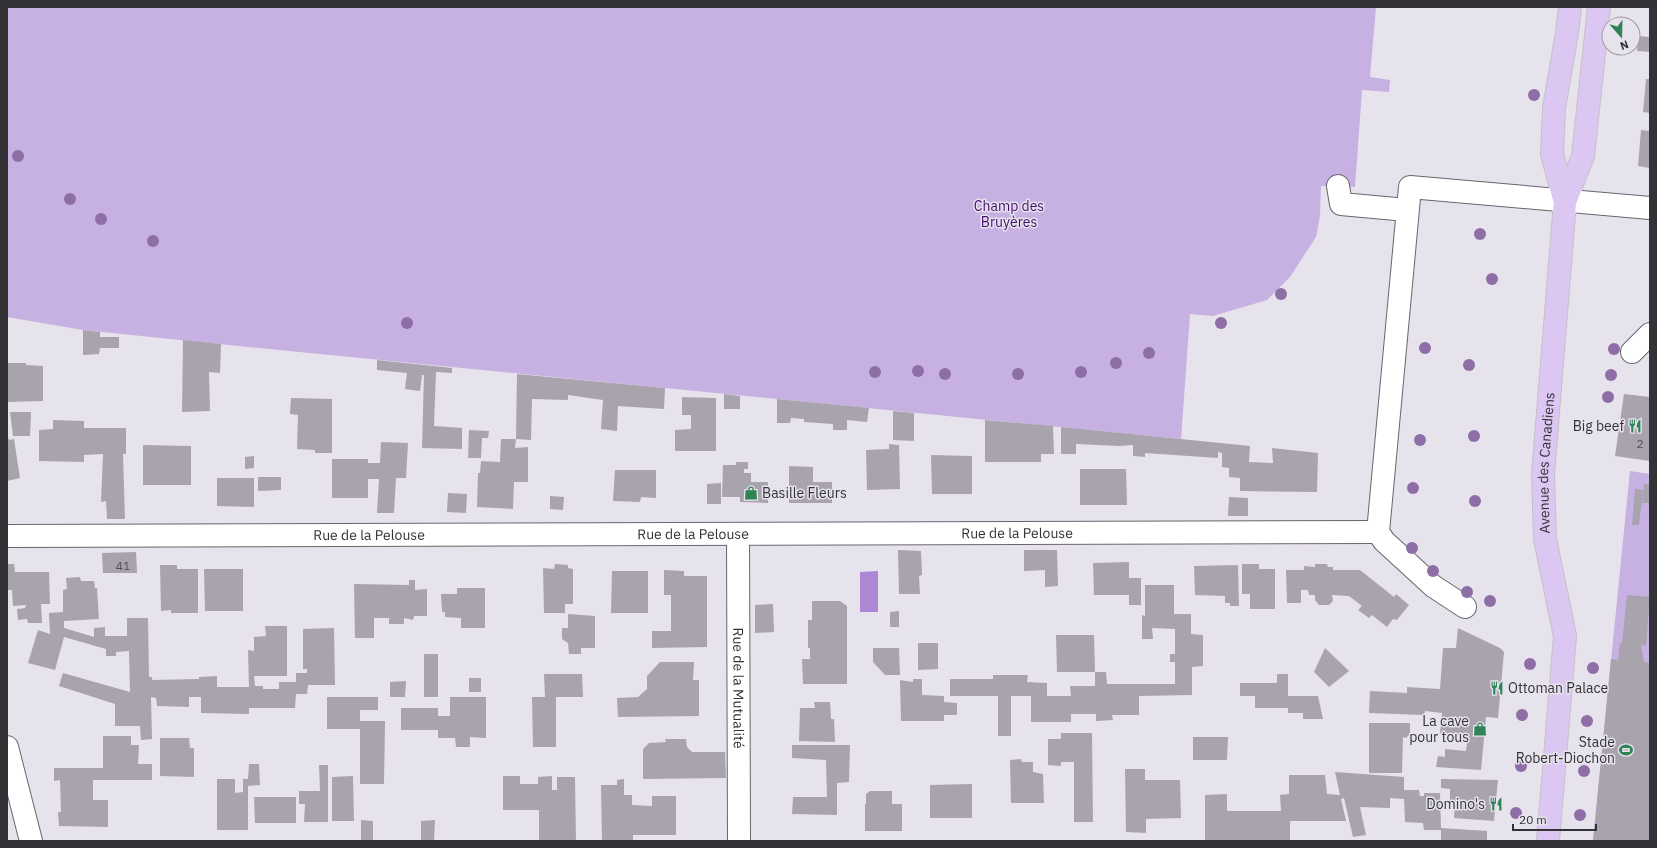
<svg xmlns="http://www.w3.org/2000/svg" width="1657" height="848" font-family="'IBM Plex Sans',sans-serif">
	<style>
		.green { fill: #c7b0e2 }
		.water { fill: #ac87d4 }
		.building { fill: #a8a3ad }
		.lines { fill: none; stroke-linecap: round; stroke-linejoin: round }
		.minor-casing { stroke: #69656e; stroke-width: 24 }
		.major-casing { stroke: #c2c2c3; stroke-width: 24 }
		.minor { stroke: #fff; stroke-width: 22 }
		.major { stroke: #dcc7f2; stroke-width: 22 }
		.tree { fill: #8e6ea6 }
		.labels { text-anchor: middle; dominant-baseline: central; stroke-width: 3; stroke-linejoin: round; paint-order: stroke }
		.number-label { font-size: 12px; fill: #504e54 }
		.park-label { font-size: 14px; fill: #450e6b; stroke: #e7e3ed }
		.poi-label { font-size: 14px; fill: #333236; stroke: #e7e3ed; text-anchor: end }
		.street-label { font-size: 14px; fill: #333236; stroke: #e7e3ed }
	</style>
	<rect width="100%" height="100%" fill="#e7e3ed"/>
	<g class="green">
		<polygon points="7,7 1376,7 1370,77 1390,80 1389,92 1362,90 1355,187 1321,186 1320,216 1316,237 1290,277 1267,300 1213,316 1190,314 1181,439 209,343 83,330 7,317"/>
		<polygon points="1630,471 1650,474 1650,841 1593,841"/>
	</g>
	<polygon class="water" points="878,571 878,612 860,612 860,572"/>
	<g class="building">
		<polygon points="1638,36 1650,37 1650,52 1637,51"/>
		<polygon points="1646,79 1650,79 1650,113 1643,112"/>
		<polygon points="1641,130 1650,131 1650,168 1638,166"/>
		<polygon points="83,330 100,332 100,337 119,337 119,348 100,348 99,354 83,355"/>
		<polygon points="183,340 221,344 220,373 209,372 210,411 182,412"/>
		<polygon points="377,360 452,368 452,373 436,372 434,426 462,428 462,449 422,448 424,375 422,375 420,391 405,389 407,373 377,370"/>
		<polygon points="7,363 26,363 26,365 43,366 43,401 7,402"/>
		<polygon points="517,374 665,388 664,409 618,406 617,431 601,429 603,400 568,395 568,400 532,399 531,440 516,439 515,448 528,447 528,482 514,482 513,509 477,507 478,473 480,473 481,461 500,462 501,439 516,439"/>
		<polygon points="724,394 740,396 740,409 724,409"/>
		<polygon points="1624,394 1650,397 1650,461 1615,456"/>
		<polygon points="682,397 716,398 716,451 675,451 675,430 691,429 691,415 682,415"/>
		<polygon points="291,398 332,399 332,453 315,453 315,450 297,449 298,415 290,414"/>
		<polygon points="777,399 869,408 867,422 847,420 847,430 833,430 833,424 804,422 804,419 791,418 790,423 777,423"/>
		<polygon points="893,411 914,413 914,441 893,440"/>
		<polygon points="10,412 31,412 30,436 13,436"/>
		<polygon points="53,420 84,421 84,428 126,428 126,454 123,454 125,519 107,519 106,501 101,502 103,454 84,455 84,462 39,461 39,430 53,429"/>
		<polygon points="985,420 1053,426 1054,454 1041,454 1041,462 985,462"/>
		<polygon points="1061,427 1250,446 1249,462 1273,463 1272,448 1318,453 1317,492 1240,491 1240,478 1229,477 1229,468 1222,467 1222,453 1218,452 1218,458 1145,453 1145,457 1133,456 1133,445 1119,446 1076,444 1076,454 1061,454"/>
		<polygon points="469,430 489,431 488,438 482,438 481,458 468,458"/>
		<polygon points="7,435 9,440 14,439 20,478 7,481"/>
		<polygon points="381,442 408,443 406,478 396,478 394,513 377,513 379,479 368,479 368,498 332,498 332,459 368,459 368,463 380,463"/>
		<polygon points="889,444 899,445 900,489 867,490 866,450 889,449"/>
		<polygon points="143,445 191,446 191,485 143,485"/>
		<polygon points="931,455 972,456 972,494 932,494"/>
		<polygon points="254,456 254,468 245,469 245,457"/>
		<polygon points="736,462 748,462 748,469 744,469 744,473 751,473 751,482 768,482 768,503 740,502 740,497 722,497 723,465 736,465"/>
		<polygon points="789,466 813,467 813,482 832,482 832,503 789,503"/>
		<polygon points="1080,469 1126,469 1127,505 1080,505"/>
		<polygon points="615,470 656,470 656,498 641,497 640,502 613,501"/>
		<polygon points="258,477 281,477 281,490 258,491"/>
		<polygon points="217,478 254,478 254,507 217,506"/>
		<polygon points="721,483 721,504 707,504 707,484"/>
		<polygon points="1644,484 1650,485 1650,503 1642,503"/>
		<polygon points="1635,489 1643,490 1639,525 1632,525"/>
		<polygon points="448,493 467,494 466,513 447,512"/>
		<polygon points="550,496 564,497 563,510 550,509"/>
		<polygon points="1229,497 1248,498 1248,516 1228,516"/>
		<polygon points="898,550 921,551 922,575 919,576 920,594 899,594"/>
		<polygon points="1024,550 1057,550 1058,586 1045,587 1045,570 1024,571"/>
		<polygon points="136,552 137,573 103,573 102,553"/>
		<polygon points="1129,562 1129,578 1141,578 1141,605 1129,605 1129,595 1094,595 1093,563"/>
		<polygon points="7,564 14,564 15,572 49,572 50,604 41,604 42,623 28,623 27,619 18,620 17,609 25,608 26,605 13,606 12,590 7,590"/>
		<polygon points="555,564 568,565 568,568 573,569 573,604 565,604 565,613 544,613 543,568 554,569"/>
		<polygon points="1242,564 1259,564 1259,569 1275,569 1275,609 1250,609 1250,594 1242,594"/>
		<polygon points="1315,564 1327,564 1328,567 1333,567 1333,570 1360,570 1394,597 1396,594 1409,605 1397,620 1393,619 1387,627 1372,615 1369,618 1358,610 1362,606 1349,596 1332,595 1333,601 1329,605 1319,605 1315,600 1315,595 1309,595 1308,590 1301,590 1301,603 1287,603 1286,570 1304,570 1304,566 1315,567"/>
		<polygon points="160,565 177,565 177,569 198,569 198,613 171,613 171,610 161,611"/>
		<polygon points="1238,565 1239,606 1230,606 1230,603 1225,603 1225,596 1195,595 1194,566"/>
		<polygon points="204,569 243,569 243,611 205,611"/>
		<polygon points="664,570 684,571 684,576 707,576 707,647 652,648 652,631 671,631 671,595 664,595"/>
		<polygon points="612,571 648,571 648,613 611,613"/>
		<polygon points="80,577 81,581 94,581 95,588 97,588 99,619 64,621 64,628 94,637 94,628 105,627 105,636 127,636 127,618 148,618 149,677 152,677 152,680 199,679 199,677 217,676 217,687 249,687 248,650 254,651 254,637 266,636 265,626 287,626 287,676 254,676 255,686 263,686 263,689 279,689 279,682 296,682 296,673 307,673 307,669 303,669 303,629 334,628 335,685 308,685 307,694 296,694 295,708 249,708 249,714 201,713 201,697 189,697 189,707 157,706 156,698 151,697 152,739 141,740 140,726 115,726 115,704 59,686 63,673 130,692 129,651 116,652 116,656 106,656 106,649 64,637 55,670 28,663 38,630 50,634 49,613 63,612 63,590 67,589 66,578"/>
		<polygon points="409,580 415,580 415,590 427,589 427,616 414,616 413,620 404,618 404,624 389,624 389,618 374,618 374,638 355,638 354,584 409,585"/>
		<polygon points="1145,585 1174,585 1174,614 1191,614 1191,634 1203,635 1203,666 1192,667 1192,695 1139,696 1139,715 1112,715 1113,720 1096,721 1096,714 1071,714 1071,722 1031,722 1031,696 1011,696 1011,736 998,736 998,696 950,696 950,679 993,679 993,675 1028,675 1027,682 1047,683 1047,696 1071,696 1070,686 1095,686 1095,672 1106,672 1107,684 1175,684 1175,662 1170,662 1170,654 1175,654 1175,629 1152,628 1153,639 1142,639 1142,615 1145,616"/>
		<polygon points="457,588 485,588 485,628 461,628 461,618 445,617 445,612 442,612 441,594 457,594"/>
		<polygon points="1627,595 1650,597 1646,646 1641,645 1644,662 1650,663 1650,841 1593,841 1611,659 1618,660 1620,643 1622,643"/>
		<polygon points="812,601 840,601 847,606 847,684 803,684 802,659 810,659 810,648 808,648 808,620 812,620"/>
		<polygon points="773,604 774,632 755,633 755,605"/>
		<polygon points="899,611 899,627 890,627 890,612"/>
		<polygon points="568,614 595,616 595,648 581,648 581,654 569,654 568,643 562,639 562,628 568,628"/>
		<polygon points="1458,628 1500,648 1504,652 1498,718 1486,717 1481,770 1436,767 1438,756 1445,757 1445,749 1466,751 1467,743 1461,743 1462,735 1440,733 1442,713 1425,711 1424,715 1369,713 1370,691 1407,693 1407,687 1440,689 1443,648 1456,648"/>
		<polygon points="1056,635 1094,635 1095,672 1057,672"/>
		<polygon points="918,643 938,643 938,669 918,670"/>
		<polygon points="873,648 899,648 900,675 885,675 873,662"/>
		<polygon points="1325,648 1349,671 1329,687 1314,672"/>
		<rect x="424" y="654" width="14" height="43"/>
		<polygon points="660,662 694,662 693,680 699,680 699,716 618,717 617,698 638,697 647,689 647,676"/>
		<polygon points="544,674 582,674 583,697 556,697 556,747 533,747 532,697 545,697"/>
		<polygon points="1277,674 1288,674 1288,696 1318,696 1323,719 1303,719 1303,713 1288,713 1288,708 1255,708 1255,696 1240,696 1240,683 1277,683"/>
		<rect x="469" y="678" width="12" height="14"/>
		<polygon points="913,679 922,679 922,695 944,696 944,702 957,703 957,715 944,715 944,721 901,721 900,680 913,682"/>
		<polygon points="406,681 405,697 390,697 390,682"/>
		<polygon points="327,697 378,697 378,710 360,710 360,721 385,721 384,784 360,784 360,729 327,729"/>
		<polygon points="450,697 486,697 486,738 470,737 470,747 456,747 455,738 438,738 438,730 401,730 401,708 438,708 438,716 450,716"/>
		<polygon points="814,702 830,702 831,719 834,719 835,742 799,741 800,708 815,708"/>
		<polygon points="1369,723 1410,723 1410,734 1406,738 1403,737 1402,773 1369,773"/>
		<polygon points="1061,733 1092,733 1093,822 1074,822 1074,762 1061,762 1061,766 1048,765 1048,739 1061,739"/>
		<polygon points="103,736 131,736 131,745 139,745 138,764 152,764 152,780 93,780 93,800 108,800 108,827 59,826 58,812 61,812 60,780 54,781 54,768 103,768"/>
		<polygon points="1193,737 1228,737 1227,760 1193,760"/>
		<polygon points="160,738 189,738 190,748 194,748 194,777 160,776"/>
		<polygon points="665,739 686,739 687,747 692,752 725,752 726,778 643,779 643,749 649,743 666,742"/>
		<polygon points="792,745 850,745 849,782 837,783 837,815 792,814 793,797 827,797 826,760 792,758"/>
		<polygon points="1021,759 1022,762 1033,762 1033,772 1043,774 1044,803 1011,803 1010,760"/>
		<polygon points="249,764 259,764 260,785 248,786 248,830 217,830 217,779 235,779 235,793 243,792 243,779 248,779"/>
		<polygon points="319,765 328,765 328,822 304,822 305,804 299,804 299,791 320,791"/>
		<polygon points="1125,769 1145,769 1145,780 1180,780 1181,818 1146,819 1146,833 1126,832"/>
		<polygon points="1335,772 1404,777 1404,790 1419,790 1420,796 1424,796 1424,793 1440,793 1441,828 1487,831 1487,841 1441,841 1441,830 1424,830 1423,823 1405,822 1404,799 1390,798 1390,808 1360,807 1366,835 1353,837 1344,798 1341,799 1346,821 1290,821 1290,841 1205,841 1205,795 1227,794 1227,811 1281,811 1280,795 1289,794 1289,775 1325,775 1327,794 1340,795"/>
		<polygon points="353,776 354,821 332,821 332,777"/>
		<polygon points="503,776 520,776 520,784 538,784 538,777 552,776 552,790 557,790 557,777 575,777 576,841 539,841 539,810 503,810"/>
		<polygon points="624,779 624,795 632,795 632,805 652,806 652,796 676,796 676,835 633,835 633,841 602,841 601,785 617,785 617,780"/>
		<polygon points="1441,779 1498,780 1494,821 1454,818 1455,803 1450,802 1450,789 1441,788"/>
		<polygon points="972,784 972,818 930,818 930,785"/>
		<polygon points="870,791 892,791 892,804 902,804 902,831 865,831 865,804 866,804 866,794"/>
		<polygon points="254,797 296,797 296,823 255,823"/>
		<polygon points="361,820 373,821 373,841 361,841"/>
		<polygon points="435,820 434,841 421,841 421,821"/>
	</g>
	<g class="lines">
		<g class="minor-casing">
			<g id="minor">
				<polyline points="1338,186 1341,204 1407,210"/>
				<polyline points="1632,352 1650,334"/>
				<path id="s1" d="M738,534L739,841"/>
				<path id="s2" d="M7,536L1378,532"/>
				<polyline points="1465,607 1433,586 1384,541 1378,532 1410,187 1650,208"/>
				<polyline points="7,747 31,841"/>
			</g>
		</g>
		<g class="major-casing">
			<g id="major">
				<polyline points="1565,202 1552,154 1554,108 1567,33 1570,7"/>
				<path id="s3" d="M1548,841L1565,636L1545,539L1543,474L1565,202L1583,156L1599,7"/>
			</g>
		</g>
		<use href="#minor" class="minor"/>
		<use href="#major" class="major"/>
	</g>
	<g class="tree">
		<circle cx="1534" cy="95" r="6"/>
		<circle cx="18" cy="156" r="6"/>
		<circle cx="70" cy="199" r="6"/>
		<circle cx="101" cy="219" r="6"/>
		<circle cx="1480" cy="234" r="6"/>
		<circle cx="153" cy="241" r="6"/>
		<circle cx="1492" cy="279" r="6"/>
		<circle cx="1281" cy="294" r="6"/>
		<circle cx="407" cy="323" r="6"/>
		<circle cx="1221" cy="323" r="6"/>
		<circle cx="1425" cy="348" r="6"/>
		<circle cx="1614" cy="349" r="6"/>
		<circle cx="1149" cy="353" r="6"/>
		<circle cx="1116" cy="363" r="6"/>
		<circle cx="1469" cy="365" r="6"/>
		<circle cx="918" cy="371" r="6"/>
		<circle cx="875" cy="372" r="6"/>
		<circle cx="1081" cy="372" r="6"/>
		<circle cx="945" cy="374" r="6"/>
		<circle cx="1018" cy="374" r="6"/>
		<circle cx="1611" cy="375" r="6"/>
		<circle cx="1608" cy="397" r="6"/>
		<circle cx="1474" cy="436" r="6"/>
		<circle cx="1420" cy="440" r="6"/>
		<circle cx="1413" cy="488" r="6"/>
		<circle cx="1475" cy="501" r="6"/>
		<circle cx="1412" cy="548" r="6"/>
		<circle cx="1433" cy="571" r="6"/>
		<circle cx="1467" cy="592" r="6"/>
		<circle cx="1490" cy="601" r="6"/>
		<circle cx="1530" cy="664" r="6"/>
		<circle cx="1593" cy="668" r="6"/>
		<circle cx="1522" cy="715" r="6"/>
		<circle cx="1587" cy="721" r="6"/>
		<circle cx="1521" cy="766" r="6"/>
		<circle cx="1584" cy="771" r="6"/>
		<circle cx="1516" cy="813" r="6"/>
		<circle cx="1580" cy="815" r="6"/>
	</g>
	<defs>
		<g id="restaurant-bare" transform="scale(1.08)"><path d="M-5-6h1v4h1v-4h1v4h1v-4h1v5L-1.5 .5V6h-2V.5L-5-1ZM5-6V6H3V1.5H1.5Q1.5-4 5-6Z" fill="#2f8355" stroke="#e7e3ed" stroke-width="2.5" paint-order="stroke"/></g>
		<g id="shop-bare" transform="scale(1.08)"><path d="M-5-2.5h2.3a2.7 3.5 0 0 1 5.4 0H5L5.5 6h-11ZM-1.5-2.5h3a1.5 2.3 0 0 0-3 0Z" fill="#2f8355" stroke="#e7e3ed" stroke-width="2.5" paint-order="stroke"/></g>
		<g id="stadium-bare" transform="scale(1.08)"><path d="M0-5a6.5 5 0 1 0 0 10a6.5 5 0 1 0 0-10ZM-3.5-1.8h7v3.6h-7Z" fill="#2f8355" stroke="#e7e3ed" stroke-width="2.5" paint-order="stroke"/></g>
	</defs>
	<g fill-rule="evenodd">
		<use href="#restaurant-bare" x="1635" y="426"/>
		<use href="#shop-bare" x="751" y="493"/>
		<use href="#restaurant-bare" x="1497" y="688"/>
		<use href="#shop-bare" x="1480" y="729"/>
		<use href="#stadium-bare" x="1626" y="750"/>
		<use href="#restaurant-bare" x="1496" y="804"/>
	</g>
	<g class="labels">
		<g class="number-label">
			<text x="1640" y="443">2</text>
			<text x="123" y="565">41</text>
		</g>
		<g class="park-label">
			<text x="1009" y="206">Champ des<tspan x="1009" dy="16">Bruyères</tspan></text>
		</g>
		<g class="poi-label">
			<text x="1624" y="426">Big beef</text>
			<text x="762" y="493" text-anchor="start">Basille Fleurs</text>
			<text x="1508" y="688" text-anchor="start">Ottoman Palace</text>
			<text x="1469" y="721">La cave<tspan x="1469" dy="16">pour tous</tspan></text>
			<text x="1615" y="742">Stade<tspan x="1615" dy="16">Robert-Diochon</tspan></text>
			<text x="1485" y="804">Domino's</text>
		</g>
		<g class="street-label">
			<text stroke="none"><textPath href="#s3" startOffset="381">Avenue des Canadiens</textPath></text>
			<text stroke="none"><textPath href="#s2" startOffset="1010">Rue de la Pelouse</textPath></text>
			<text stroke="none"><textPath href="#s2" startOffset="686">Rue de la Pelouse</textPath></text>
			<text stroke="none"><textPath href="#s2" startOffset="362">Rue de la Pelouse</textPath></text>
			<text stroke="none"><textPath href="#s1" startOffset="154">Rue de la Mutualité</textPath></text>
		</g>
	</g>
	<rect width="1657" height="848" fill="none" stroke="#333236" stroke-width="16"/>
	<g transform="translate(1621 36) rotate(160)"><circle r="19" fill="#e7e3ed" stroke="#9f9ca4"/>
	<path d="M0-3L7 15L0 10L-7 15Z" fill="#2f8355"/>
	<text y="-6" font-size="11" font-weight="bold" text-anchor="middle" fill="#333236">N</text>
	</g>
	<path d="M1513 824v6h83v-6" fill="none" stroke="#333236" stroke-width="2"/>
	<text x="1519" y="824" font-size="12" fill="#333236" stroke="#e7e3ed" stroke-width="3" paint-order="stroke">20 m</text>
</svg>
